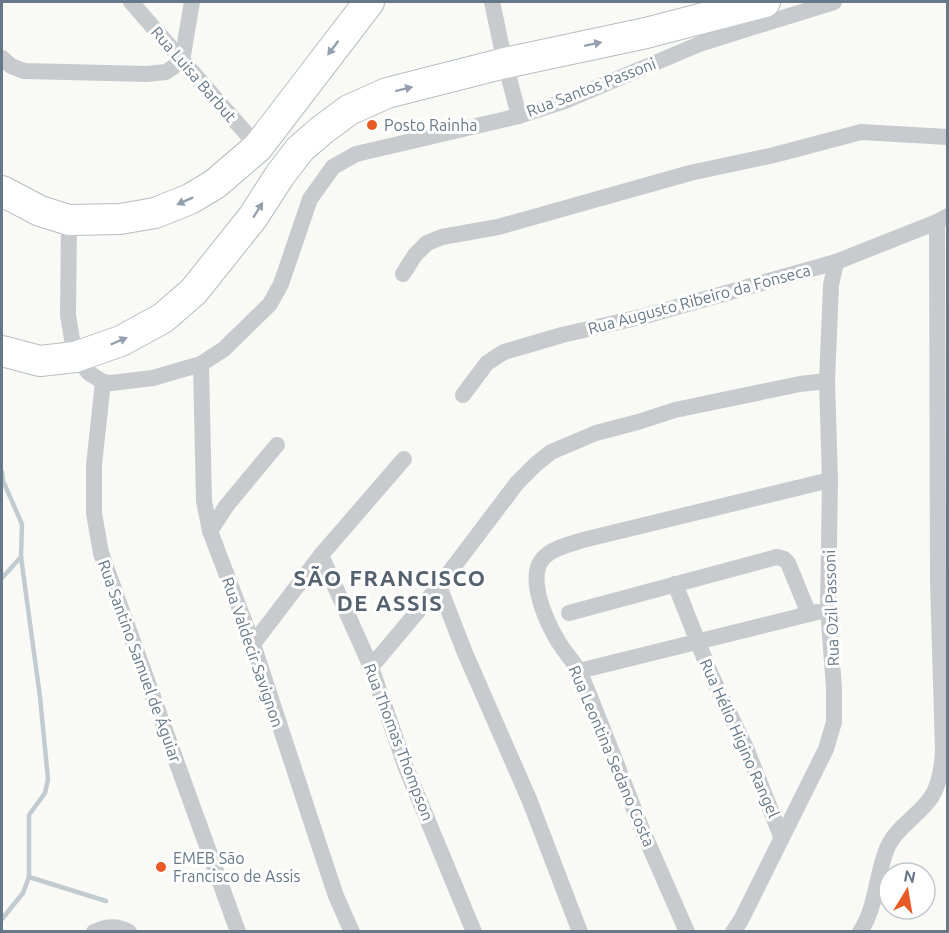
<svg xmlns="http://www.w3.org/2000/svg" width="949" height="933" font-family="Ubuntu,sans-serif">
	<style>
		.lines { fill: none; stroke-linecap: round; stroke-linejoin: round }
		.stream { stroke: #c1cbd0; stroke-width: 4.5 }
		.highway-casing { stroke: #b9bdc0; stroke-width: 32 }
		.street { stroke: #c7cbce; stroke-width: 16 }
		.highway { stroke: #fff; stroke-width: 30 }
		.oneway { fill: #95a0ac }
		.poi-dot { fill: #e95a27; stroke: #fff; stroke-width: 2 }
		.labels { text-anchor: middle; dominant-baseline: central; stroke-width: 6; stroke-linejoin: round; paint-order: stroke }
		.street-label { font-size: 16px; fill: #677888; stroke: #fff }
		.poi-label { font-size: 16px; fill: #677888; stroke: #fff; text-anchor: start }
		.district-label { font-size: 22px; font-weight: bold; letter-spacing: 1.5px; fill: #55626d; stroke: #fff }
	</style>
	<rect width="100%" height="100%" fill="#f9f9f6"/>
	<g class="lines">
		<g class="stream">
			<polyline points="2,472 3,481 22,524 21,557 40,697 48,779 45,793 29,815 29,877 23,893 2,919"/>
			<polyline points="2,578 21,557"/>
			<polyline points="29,877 106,901"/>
		</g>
		<g class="highway-casing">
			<g id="highway">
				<polyline points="2,191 40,211 69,220 120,219 155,213 190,199 215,184 258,147 369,2"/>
				<polyline points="2,351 40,361 75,357 121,341 163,318 194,291 253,217 280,175 300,149 322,130 349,110 387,93 505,63 646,33 765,2"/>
			</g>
		</g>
		<g class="street">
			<polyline points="131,2 258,147"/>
			<polyline points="492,2 505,63 519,116"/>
			<polyline points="2,58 11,66 24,71 147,74 166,72 182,61 192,2"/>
			<polyline points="69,220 68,315 75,357 89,373 103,382 111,383 153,378 201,364 224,349 270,304 281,284 310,199 333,167 356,154 519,116 565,101 702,43 834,2"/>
			<polyline points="403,274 415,255 427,243 442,237 498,227 690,173 774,155 861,132 948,137"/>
			<polyline points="201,364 204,501 210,531 253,644 320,848 336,896 352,932"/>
			<polyline points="103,382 94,465 94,513 101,553 238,932"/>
			<polyline points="463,395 487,363 504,352 562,335 645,316 836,262 937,222 948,216"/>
			<polyline points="210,531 227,505 277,445"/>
			<polyline points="321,555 371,667 406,768 474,932"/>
			<polyline points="675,584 711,675 746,748 781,836"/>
			<polyline points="439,586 465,653 529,799 580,932"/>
			<polyline points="569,613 777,557 784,559 788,563 809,614"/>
			<polyline points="253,644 321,555 404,459"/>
			<polyline points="371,667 439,586 517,483 536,464 551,452 596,433 638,422 675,410 800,384 827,381"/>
			<polyline points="579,671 817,612"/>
			<path d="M94,932C106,926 117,925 129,932"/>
			<path d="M687,932C672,897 656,862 641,827C621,776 602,725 581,675C575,662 564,652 558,641C547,623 534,593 537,572C540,550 565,546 583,540L830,480"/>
			<polyline points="733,932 741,920 826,749 834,722 834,688 828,609 830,480 827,381 831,285 836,262"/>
			<path d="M860,932C878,905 875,873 889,844C899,825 921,814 932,796C940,783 942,767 943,752L938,580L937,222"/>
		</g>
		<use href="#highway" class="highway"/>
	</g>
	<defs><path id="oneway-solid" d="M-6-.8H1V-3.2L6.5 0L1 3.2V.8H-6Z" transform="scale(1.5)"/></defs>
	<g class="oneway">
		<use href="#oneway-solid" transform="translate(593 44) rotate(-12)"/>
		<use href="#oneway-solid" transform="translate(333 48) rotate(127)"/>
		<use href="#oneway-solid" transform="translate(404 89) rotate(-14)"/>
		<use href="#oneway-solid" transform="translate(185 201) rotate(156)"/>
		<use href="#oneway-solid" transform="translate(258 210) rotate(-58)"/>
		<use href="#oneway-solid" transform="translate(119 341) rotate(-23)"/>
	</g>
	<g class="poi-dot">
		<circle cx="372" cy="125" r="6"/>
		<circle cx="161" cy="867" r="6"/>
	</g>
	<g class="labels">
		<g class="street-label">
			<text transform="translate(194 74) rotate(49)">Rua Luisa Barbut</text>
			<text transform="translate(591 87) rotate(-21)">Rua Santos Passoni</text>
			<text transform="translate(699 299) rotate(-15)">Rua Augusto Ribeiro da Fonseca</text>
			<text transform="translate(831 608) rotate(-92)">Rua Ozil Passoni</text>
			<text transform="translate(253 652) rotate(71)">Rua Valdecir Savignon</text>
			<text transform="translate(140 661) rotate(70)">Rua Santino Samuel de Águiar</text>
			<text transform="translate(740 738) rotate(66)">Rua Hélio Higino Rangel</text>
			<text transform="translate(399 742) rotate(69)">Rua Thomas Thompson</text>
			<text transform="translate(612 756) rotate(67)">Rua Leontina Sedano Costa</text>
		</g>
		<g class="poi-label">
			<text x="384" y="125">Posto Rainha</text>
			<text x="173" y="858">EMEB São<tspan x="173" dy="18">Francisco de Assis</tspan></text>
		</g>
		<g class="district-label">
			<text x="390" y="577">SÃO FRANCISCO<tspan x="390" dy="25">DE ASSIS</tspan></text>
		</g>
	</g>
	<rect width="949" height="933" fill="none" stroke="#677888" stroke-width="6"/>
	<g transform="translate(907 891) rotate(11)"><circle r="28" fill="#ffffff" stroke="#c2c9cf" stroke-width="1.5"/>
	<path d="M0-4.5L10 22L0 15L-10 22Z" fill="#e95a27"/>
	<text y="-9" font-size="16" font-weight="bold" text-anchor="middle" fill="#677888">N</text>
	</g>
</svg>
